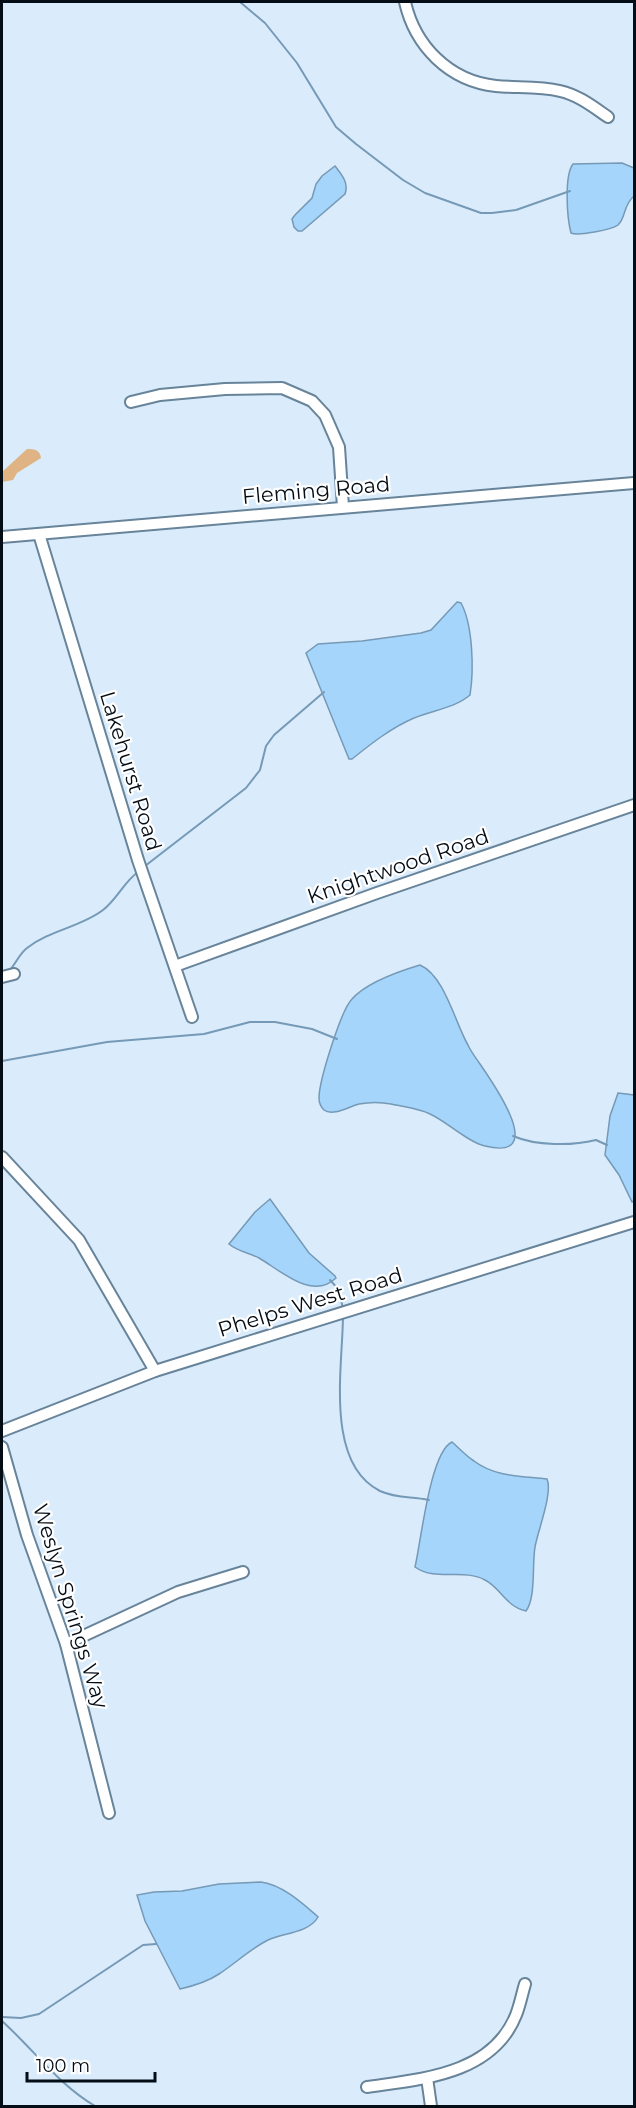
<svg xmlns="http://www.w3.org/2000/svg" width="636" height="2108" font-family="Montserrat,sans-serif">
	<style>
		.green { fill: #dfb383 }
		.water { fill: #a5d5fb; stroke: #7599b6; stroke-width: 1.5 }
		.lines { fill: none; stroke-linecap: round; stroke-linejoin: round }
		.stream { stroke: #7599b6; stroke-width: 2 }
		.minor-casing { stroke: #68849a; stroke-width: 14 }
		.minor { stroke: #fff; stroke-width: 10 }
		.labels { text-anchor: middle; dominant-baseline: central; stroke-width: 4.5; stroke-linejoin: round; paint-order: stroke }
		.street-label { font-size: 21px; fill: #040d15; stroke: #fff }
	</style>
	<rect width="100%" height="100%" fill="#daecfb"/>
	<path class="green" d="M27,449C35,449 40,450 41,458L17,473L13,480L2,482V472Z"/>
	<g class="water">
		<path d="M622,163L634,168V196C623,205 626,218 618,225C611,230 578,236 571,233C567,218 564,176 573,164Z"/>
		<path d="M335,166C342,175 349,183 345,194L302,231H298L294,227L292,219L295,215L312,198L316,184L322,176Z"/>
		<path d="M457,602L461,603C473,625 474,670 470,695C455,708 433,710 414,718C391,728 372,743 352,759H349L306,653L318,644L362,641L421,633L431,630Z"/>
		<path d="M420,965C445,976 455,1023 468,1045C471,1052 476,1058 480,1064C493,1083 549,1162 485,1146C469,1143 446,1121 430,1114C418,1108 404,1107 391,1104C381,1102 369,1102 359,1104C350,1106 333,1117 324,1110C321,1107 319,1102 319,1098C319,1081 341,1010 352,999C366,983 400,971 420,965Z"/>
		<polygon points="618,1093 634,1095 634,1201 632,1202 619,1175 605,1155 610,1116"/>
		<path d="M270,1199L309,1253L335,1276L336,1278C312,1301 280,1270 259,1258C249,1253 237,1251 229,1244L255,1212Z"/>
		<path d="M452,1442C459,1448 466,1456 474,1461C495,1477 522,1476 547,1479C553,1493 538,1530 535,1547C532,1564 536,1598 526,1611C505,1606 501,1588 485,1580C463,1568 436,1582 415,1567C421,1542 430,1452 452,1442Z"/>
		<path d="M261,1882C282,1885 300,1901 316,1915L318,1917C309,1933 283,1933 268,1940C250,1949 236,1963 219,1974C207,1982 193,1986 180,1989L145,1921L137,1895L154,1892L182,1891L219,1884Z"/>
	</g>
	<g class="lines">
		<g class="stream">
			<polyline points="240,2 265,23 297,63 336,127 356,144 403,180 425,193 481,213 492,213 516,210 570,191"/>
			<polyline points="145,866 246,788 260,770 266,746 274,735 324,692"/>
			<path d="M10,970C16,963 20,953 27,948C50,930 81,927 103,910C117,899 124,882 138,872"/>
			<polyline points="2,1061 107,1042 204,1034 250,1022 275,1022 312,1029 337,1039"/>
			<path d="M513,1136C536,1146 572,1146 596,1140L607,1145"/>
			<polyline points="330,1280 339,1290 343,1309"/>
			<path d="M343,1315C343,1365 324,1463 380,1491C398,1499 411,1496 429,1500"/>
			<polyline points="2,2017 21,2018 39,2014 143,1945 156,1944"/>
			<path d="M2,2021C33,2049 59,2085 95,2106"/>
		</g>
		<g class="minor-casing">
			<g id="minor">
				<path d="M405,2C415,46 449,81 496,86C517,88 539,86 560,91C578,95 592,106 608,117"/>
				<polyline points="131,402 160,395 225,389 282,388 312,401 325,415 339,447 343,507"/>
				<polyline points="39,534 138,860 192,1017"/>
				<polyline points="2,537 634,483"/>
				<polyline points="175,966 377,893 634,805"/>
				<polyline points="2,977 14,974"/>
				<polyline points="2,1157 79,1240 155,1371"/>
				<polyline points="2,1431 155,1371 634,1222"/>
				<polyline points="2,1447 27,1535 66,1644 109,1813"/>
				<polyline points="66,1644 178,1592 243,1572"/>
				<polyline points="427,2078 431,2106"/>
				<path d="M367,2087C421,2079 492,2075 516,2015C520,2005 522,1994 525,1984"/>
			</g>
		</g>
		<use href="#minor" class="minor"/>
	</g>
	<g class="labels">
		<g class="street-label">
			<text transform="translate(316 490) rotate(-5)">Fleming Road</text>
			<text transform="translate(131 771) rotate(73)">Lakehurst Road</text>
			<text transform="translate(398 866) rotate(-19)">Knightwood Road</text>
			<text transform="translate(310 1302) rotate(-17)">Phelps West Road</text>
			<text transform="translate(71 1606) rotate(73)">Weslyn Springs Way</text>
		</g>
	</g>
	<rect width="636" height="2108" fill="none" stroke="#040d15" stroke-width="6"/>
	<path d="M27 2072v9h128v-9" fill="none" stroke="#040d15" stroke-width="3"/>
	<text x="36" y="2072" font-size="18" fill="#040d15" stroke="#ffffff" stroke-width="4.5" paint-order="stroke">100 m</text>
</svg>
